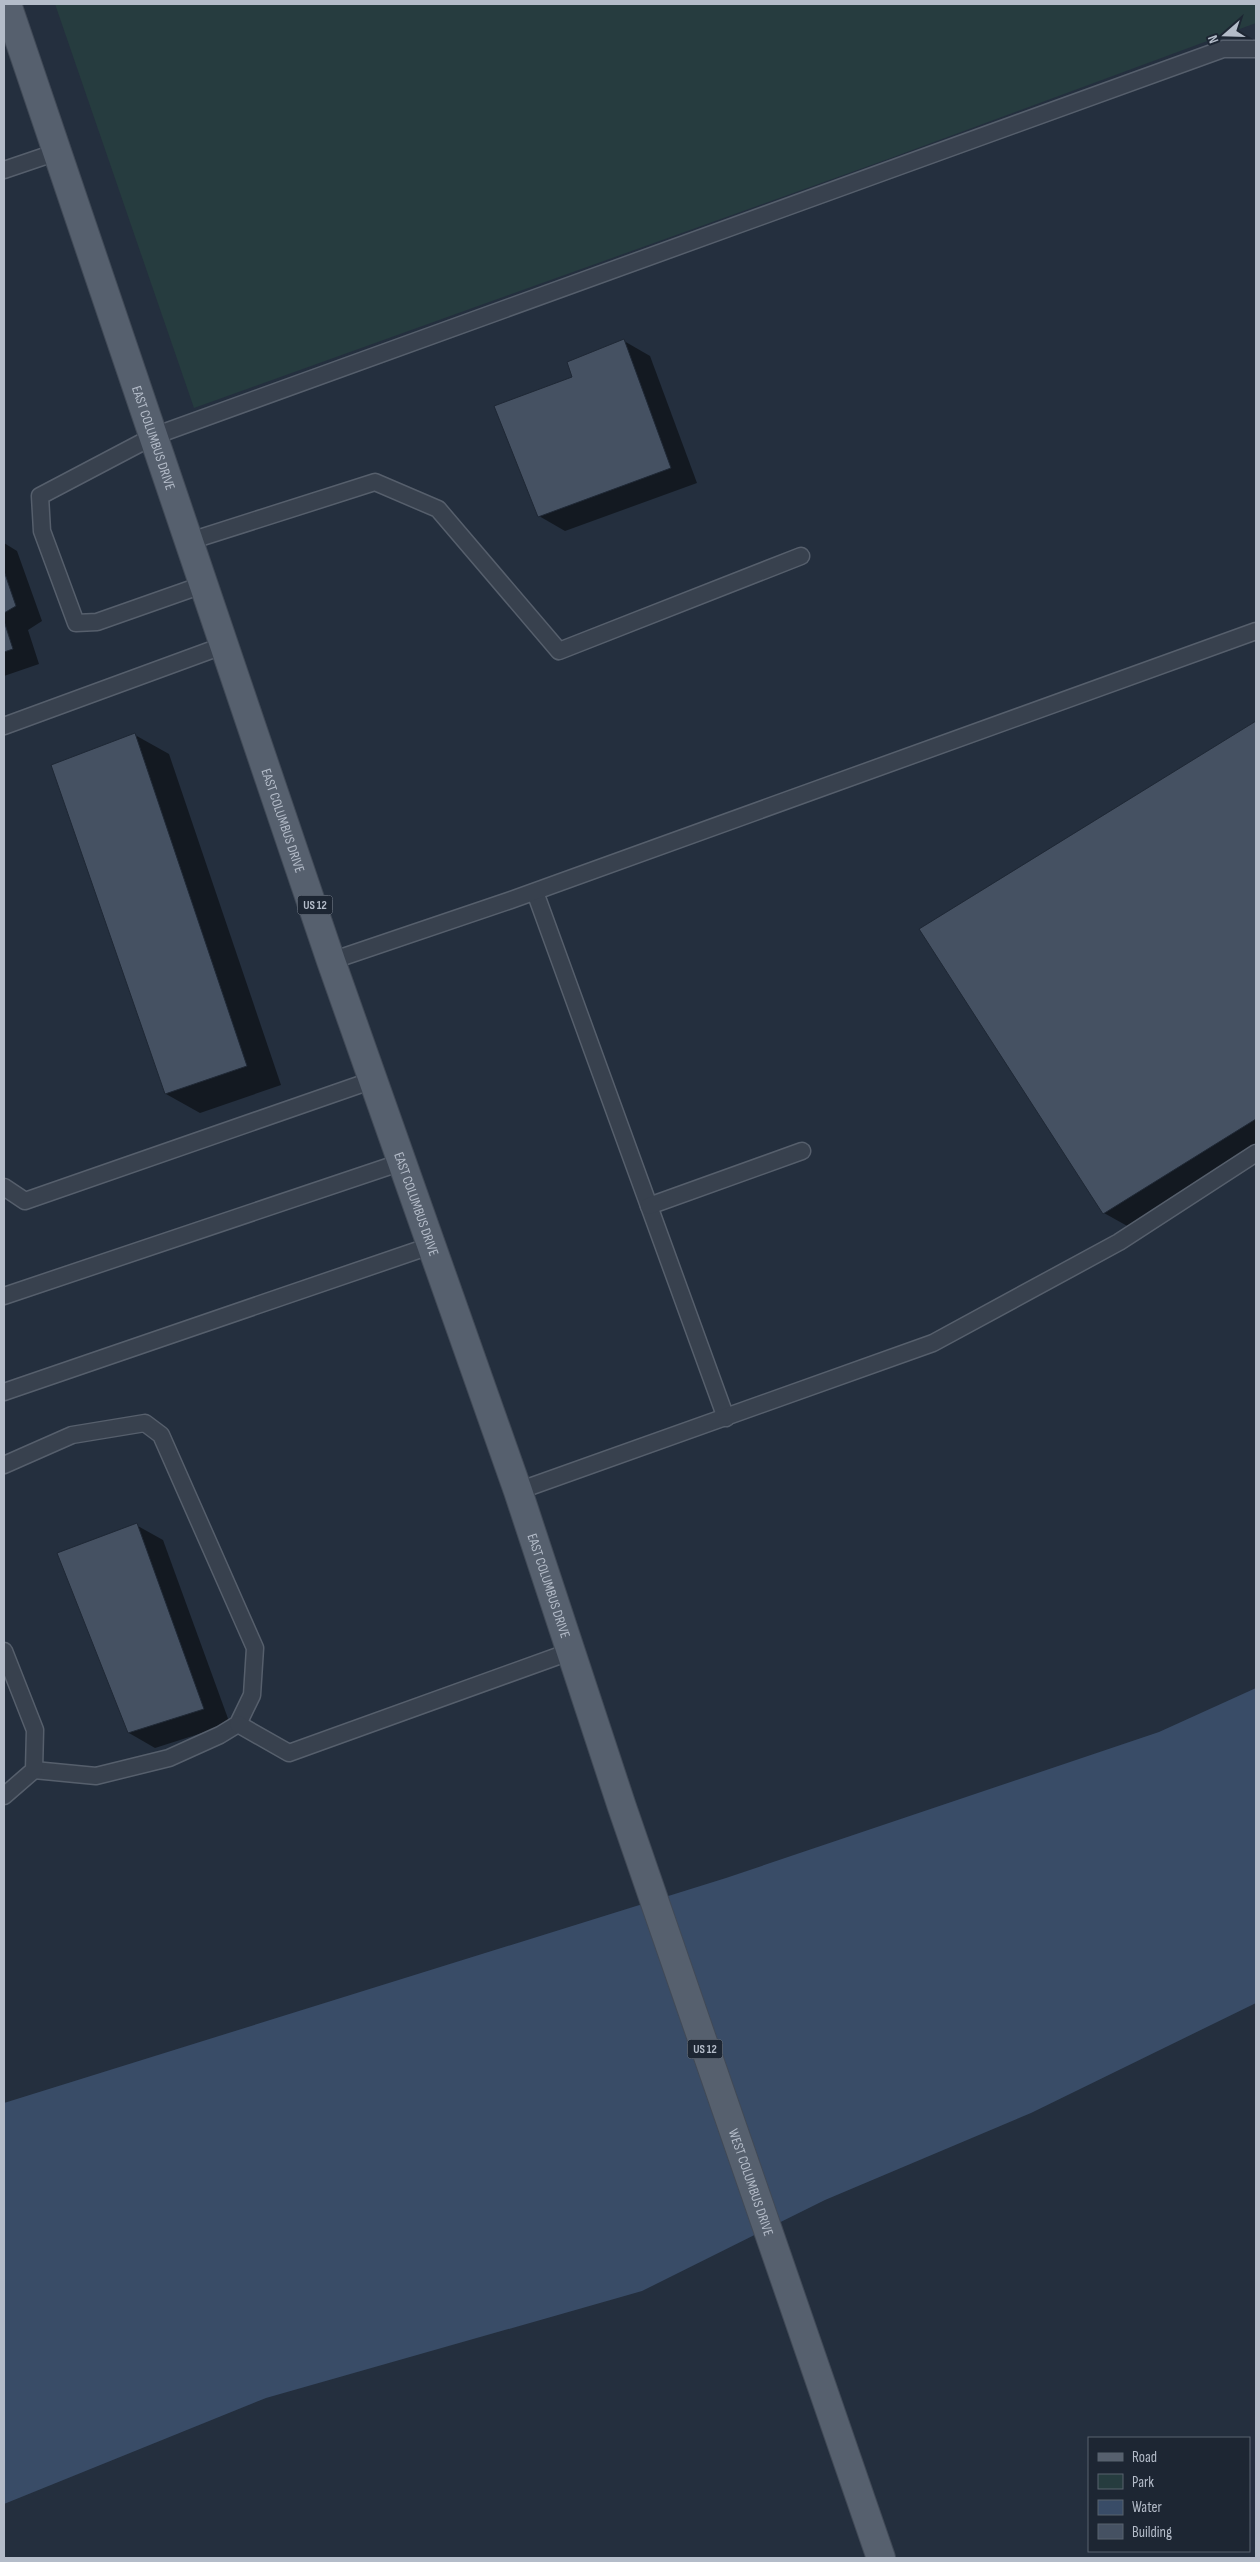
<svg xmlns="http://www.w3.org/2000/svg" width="1260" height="2562" font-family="'Sofia Sans Condensed',sans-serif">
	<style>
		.green { fill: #263c3f }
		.water { fill: #394c67 }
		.shadow { fill: #0007 }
		.building { fill: #455162; stroke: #1f2835 }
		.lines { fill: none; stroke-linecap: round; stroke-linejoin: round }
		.lane-casing { stroke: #565f6c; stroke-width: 19 }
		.primary-casing { stroke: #414a57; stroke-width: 30 }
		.lane { stroke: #38414e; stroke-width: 16 }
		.primary { stroke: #56606e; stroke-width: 28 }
		.labels { text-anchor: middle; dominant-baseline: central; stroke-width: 5; stroke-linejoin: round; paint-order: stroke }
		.shield { fill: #1d2633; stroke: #878f9c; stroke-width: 1 }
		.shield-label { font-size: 12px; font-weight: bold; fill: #b4bcc9 }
		.street-label { font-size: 14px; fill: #b4bcc9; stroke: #1d2633 }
	</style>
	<rect width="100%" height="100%" fill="#242f3e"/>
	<polygon class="green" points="55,4 1256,4 1256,23 888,159 194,408"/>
	<polygon class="water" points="1256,1688 1256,2003 1031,2113 825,2200 642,2291 266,2398 4,2504 4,2103 726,1878 1159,1732"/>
	<g class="shadow">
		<polygon points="624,341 650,356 697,483 565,531 539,516 573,378"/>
		<polygon points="4,543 17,551 42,621 28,630 39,664 4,676"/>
		<polygon points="1256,723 1256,1159 1138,1232 1104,1213 921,929"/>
		<polygon points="135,735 169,754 281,1085 200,1113 166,1094 53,766"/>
		<polygon points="136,1525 163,1540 230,1724 155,1748 129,1733"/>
	</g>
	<g class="building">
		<polygon points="624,339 671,468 538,517 494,406 572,377 567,362"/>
		<polygon points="4,571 16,606 4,613"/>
		<polygon points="4,621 13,649 4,652"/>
		<polygon points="1256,721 1256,1119 1103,1214 919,929"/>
		<polygon points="135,733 247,1066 165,1094 51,765"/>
		<polygon points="137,1523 204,1709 128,1733 57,1553"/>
	</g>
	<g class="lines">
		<g class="lane-casing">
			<g id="lane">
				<polyline points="4,170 57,152"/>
				<polyline points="190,541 375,482 438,509 559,651 801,556"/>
				<polyline points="205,584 97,622 76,623 42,531 40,496 154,436 1223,49 1256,49"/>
				<polyline points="4,726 225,645"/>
				<polyline points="535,892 726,1418"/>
				<polyline points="331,961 511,900 1256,631"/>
				<polyline points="4,1187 25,1201 373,1080"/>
				<polyline points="649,1206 802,1151"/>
				<polyline points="4,1296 402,1162"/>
				<polyline points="4,1392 430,1246"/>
				<polyline points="4,1465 72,1435 145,1423 161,1435 255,1648 252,1695 238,1724 220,1735 169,1758 96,1776 34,1770"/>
				<polyline points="518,1491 933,1343 1119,1242 1256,1153"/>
				<polyline points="4,1651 35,1730 34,1770 4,1796"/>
				<polyline points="238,1724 289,1753 572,1651"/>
			</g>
		</g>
		<g class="primary-casing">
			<g id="primary">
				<path id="s1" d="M7,4L331,961L518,1491L622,1807L881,2558"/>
			</g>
		</g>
		<use href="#lane" class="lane"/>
		<use href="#primary" class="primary"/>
	</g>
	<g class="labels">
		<g class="shield">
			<rect x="297.5" y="895.5" width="35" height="19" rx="4"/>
			<rect x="687.5" y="2039.5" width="35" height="19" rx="4"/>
		</g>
		<g class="shield-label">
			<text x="315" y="905">US 12</text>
			<text x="705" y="2049">US 12</text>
		</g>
		<g class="street-label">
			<text stroke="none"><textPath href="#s1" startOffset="458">EAST COLUMBUS DRIVE</textPath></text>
			<text stroke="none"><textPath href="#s1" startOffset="862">EAST COLUMBUS DRIVE</textPath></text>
			<text stroke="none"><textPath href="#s1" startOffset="1268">EAST COLUMBUS DRIVE</textPath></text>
			<text stroke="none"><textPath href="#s1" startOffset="1672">EAST COLUMBUS DRIVE</textPath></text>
			<text stroke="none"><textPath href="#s1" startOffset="2302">WEST COLUMBUS DRIVE</textPath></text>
		</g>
	</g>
	<rect width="1260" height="2562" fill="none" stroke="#b4bcc9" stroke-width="10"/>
	<rect x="1088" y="2437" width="162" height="115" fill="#1d2633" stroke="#59626f"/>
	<rect x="1098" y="2453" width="25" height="8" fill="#56606e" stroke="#59626f"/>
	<text x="1132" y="2462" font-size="15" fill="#b4bcc9">Road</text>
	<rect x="1098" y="2474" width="25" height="15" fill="#263c3f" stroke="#59626f"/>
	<text x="1132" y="2487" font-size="15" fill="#b4bcc9">Park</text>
	<rect x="1098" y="2500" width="25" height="15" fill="#394c67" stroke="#59626f"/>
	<text x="1132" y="2512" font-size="15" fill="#b4bcc9">Water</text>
	<rect x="1098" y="2524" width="25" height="15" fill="#455162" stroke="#59626f"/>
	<text x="1132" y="2537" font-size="15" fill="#b4bcc9">Building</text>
	<g transform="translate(1225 35) rotate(250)" stroke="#1d2633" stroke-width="4" paint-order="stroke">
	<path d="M0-4L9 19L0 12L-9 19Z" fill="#b4bcc9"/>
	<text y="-8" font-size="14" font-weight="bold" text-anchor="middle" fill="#b4bcc9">N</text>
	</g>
</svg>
